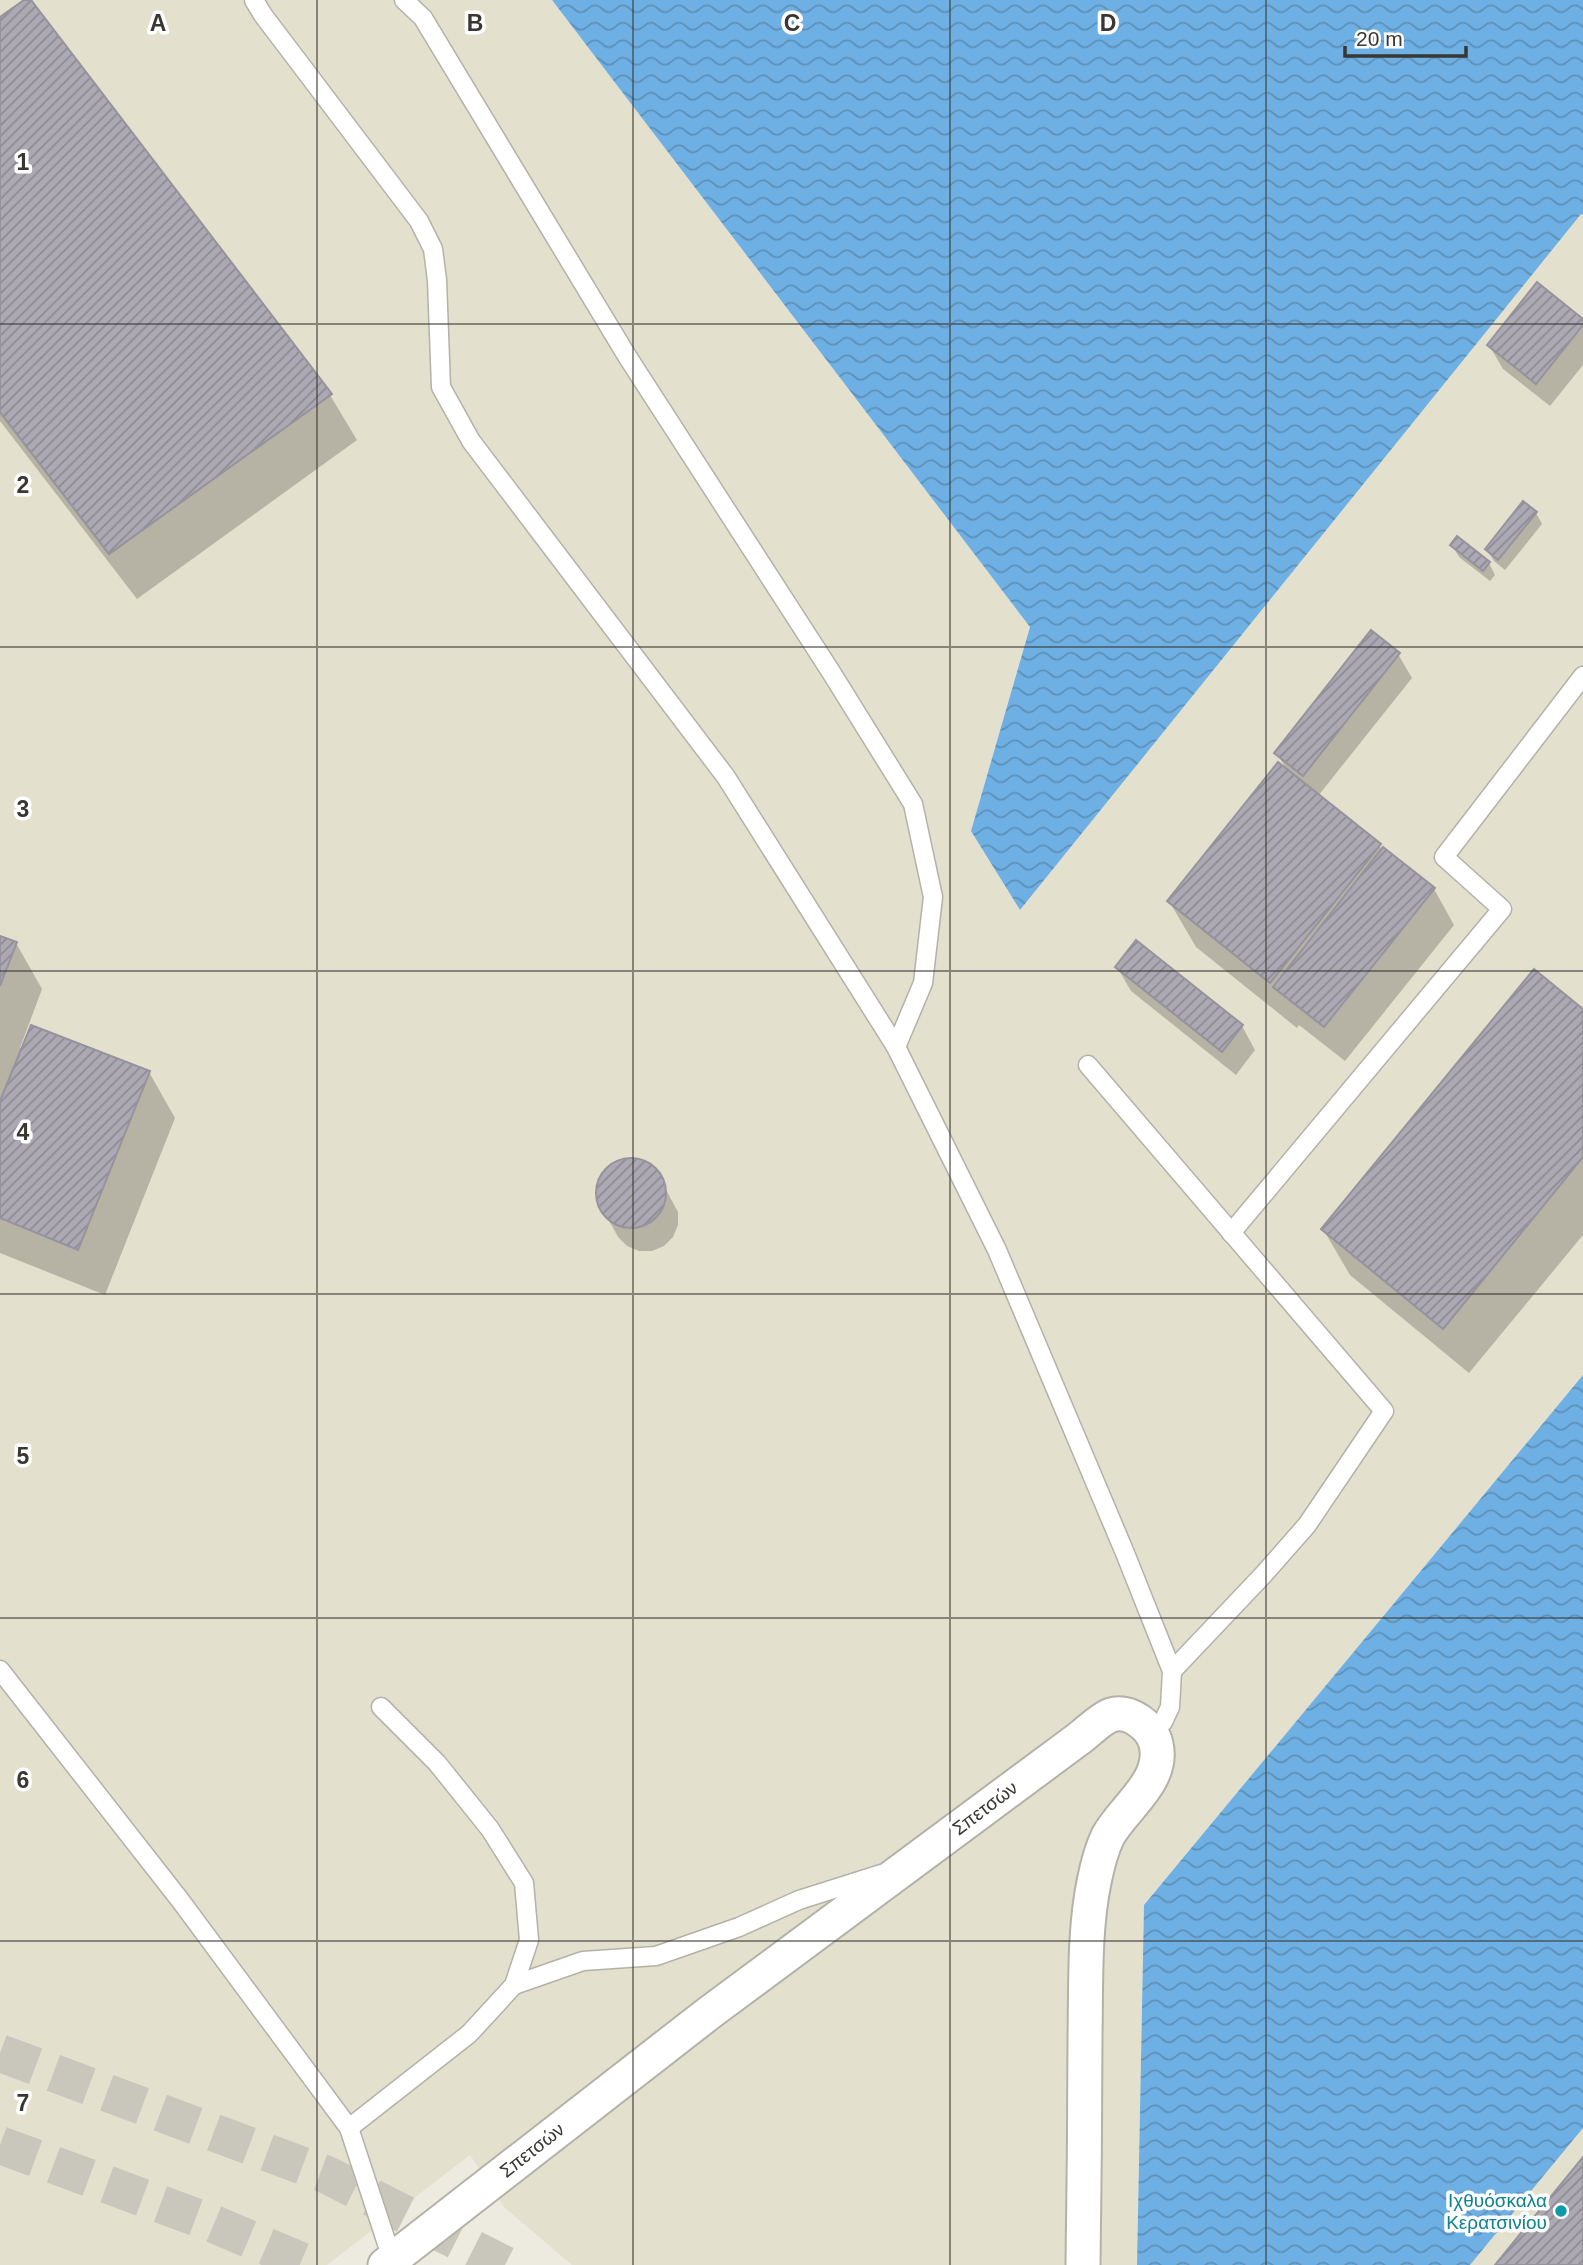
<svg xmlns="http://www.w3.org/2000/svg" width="1583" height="2265" font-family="Helvetica,sans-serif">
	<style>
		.built { fill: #e4e0ce }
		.water { fill: url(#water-waves) }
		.shadow { fill: #0003 }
		.building { fill: url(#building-hatch); stroke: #96939d; stroke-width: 2 }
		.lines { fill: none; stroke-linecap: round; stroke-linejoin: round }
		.primary-tunnel { stroke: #c9c7bc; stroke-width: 38; stroke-dasharray: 38 19; stroke-linecap: butt }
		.service-casing { stroke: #b4b2a7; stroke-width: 21 }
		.minor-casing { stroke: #b4b2a7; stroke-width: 37 }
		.service { stroke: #fff; stroke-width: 18 }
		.minor { stroke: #fff; stroke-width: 33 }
		.grid { fill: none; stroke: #383732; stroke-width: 2; stroke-opacity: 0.55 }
		.culture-dot { fill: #0f9aa8; stroke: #fff; stroke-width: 2.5 }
		.labels { text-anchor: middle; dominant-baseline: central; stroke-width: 7; stroke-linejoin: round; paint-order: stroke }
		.street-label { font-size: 19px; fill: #383732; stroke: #fff }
		.culture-label { font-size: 19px; fill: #0d838f; stroke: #fff; text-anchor: end }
		.grid-label { font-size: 23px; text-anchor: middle; font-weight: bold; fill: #383732; stroke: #fff; stroke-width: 7; stroke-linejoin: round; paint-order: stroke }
	</style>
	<defs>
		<pattern id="water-waves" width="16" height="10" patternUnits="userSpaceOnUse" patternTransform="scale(1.75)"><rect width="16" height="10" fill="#6fb0e4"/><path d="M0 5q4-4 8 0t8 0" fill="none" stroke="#5c90b9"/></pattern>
		<pattern id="building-hatch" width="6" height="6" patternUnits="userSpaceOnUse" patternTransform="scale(1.75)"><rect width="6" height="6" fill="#aca9b4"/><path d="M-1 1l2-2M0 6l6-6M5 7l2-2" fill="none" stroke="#8d8a93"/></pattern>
	</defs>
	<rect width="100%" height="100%" fill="#edebdf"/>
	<g class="built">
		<polygon points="0,0 552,0 1030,627 971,831 1020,910 1581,213 1583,215 1583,1375 1144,1905 1137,2265 572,2265 504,2207 470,2155 327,2265 0,2265"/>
		<polygon points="1583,2128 1583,2265 1470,2265"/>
	</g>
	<g class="water">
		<polygon points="552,0 1583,0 1583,215 1581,214 1020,910 971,831 1030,627"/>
		<polygon points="1583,1375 1583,2128 1470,2265 1137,2265 1144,1905"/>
	</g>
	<g class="shadow">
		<polygon points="26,0 29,0 330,395 357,440 137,599 0,421 0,20"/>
		<polygon points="1583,321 1583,365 1550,406 1503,369 1489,345"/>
		<polygon points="1536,513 1542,524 1505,570 1494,561 1487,550"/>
		<polygon points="1452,545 1489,563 1495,575 1490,581 1459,557"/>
		<polygon points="1398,654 1412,678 1318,796 1379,845 1383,851 1434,889 1454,925 1345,1061 1299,1025 1297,1028 1196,947 1169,901 1287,771 1277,753"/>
		<polygon points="0,938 16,943 42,989 20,1048 149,1072 175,1118 105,1295 0,1253"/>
		<polygon points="1117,967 1242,1026 1255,1050 1236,1075 1131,991"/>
		<polygon points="1583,1012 1583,1235 1469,1373 1350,1275 1323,1229"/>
		<polygon points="624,1160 637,1161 649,1166 658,1175 678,1212 678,1225 673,1237 664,1246 652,1251 639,1251 627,1246 618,1237 598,1200 598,1187 603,1175 612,1166"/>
	</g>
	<g class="building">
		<polygon points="24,0 31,0 332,394 109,554 0,412 0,17"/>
		<polygon points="1537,282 1583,319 1583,325 1536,384 1487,345"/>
		<polygon points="1523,501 1537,512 1498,560 1485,549"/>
		<polygon points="1457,536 1490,562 1483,571 1450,545"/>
		<polygon points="1371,630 1400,653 1303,776 1274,753"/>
		<polygon points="1278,762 1381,844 1270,983 1167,901"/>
		<polygon points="1383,847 1435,888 1324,1027 1273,987"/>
		<polygon points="0,936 17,942 0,986"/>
		<polygon points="1136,940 1243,1025 1222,1052 1115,967"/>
		<polygon points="1534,969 1583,1009 1583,1157 1443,1329 1321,1229"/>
		<polygon points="31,1025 150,1071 78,1250 0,1218 0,1101"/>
		<circle cx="631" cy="1193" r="35"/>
		<polygon points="1583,2157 1583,2265 1495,2265"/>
	</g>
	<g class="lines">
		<g class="primary-tunnel">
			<polyline points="0,2053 325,2174 505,2265"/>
			<polyline points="0,2145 209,2222 310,2265"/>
		</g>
		<g class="service-casing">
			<g id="service">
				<polyline points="254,0 263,15 419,221 433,249 437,280 441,387 471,441 726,777 896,1047 997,1250 1125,1553 1172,1671 1170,1707 1163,1722 1149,1730"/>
				<polyline points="404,0 423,18 627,356 831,672 913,804 933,897 923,983 896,1047"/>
				<polyline points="1088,1065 1384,1411 1307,1525 1263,1575 1172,1671"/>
				<polyline points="1231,1233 1502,909 1444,857 1583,676"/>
				<polyline points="0,1670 180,1900 349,2128 392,2259"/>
				<polyline points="514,1985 583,1961 656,1956 739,1927 799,1900 881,1874"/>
				<polyline points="349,2128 469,2034 514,1985 529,1940 524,1883 490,1829 437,1763 381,1707"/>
			</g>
		</g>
		<g class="minor-casing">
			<path id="minor" d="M385,2265L709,2013L1077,1740C1087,1733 1100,1719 1111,1715C1130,1709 1152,1727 1156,1744C1165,1781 1123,1808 1108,1836C1101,1850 1097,1867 1094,1882C1084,1931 1086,1986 1085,2036C1085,2112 1084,2189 1083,2265"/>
		</g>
		<use href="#service" class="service"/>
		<use href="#minor" class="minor"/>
	</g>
	<path class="grid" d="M317,0V2265M633,0V2265M950,0V2265M1266,0V2265M0,324H1583M0,647H1583M0,971H1583M0,1294H1583M0,1618H1583M0,1941H1583"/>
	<circle class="culture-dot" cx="1561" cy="2211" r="7"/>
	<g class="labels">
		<g class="street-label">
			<text transform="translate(985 1808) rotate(-37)">Σπετσών</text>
			<text transform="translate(532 2150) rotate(-38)">Σπετσών</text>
		</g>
		<g class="culture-label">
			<text x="1547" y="2200">Ιχθυόσκαλα<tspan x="1547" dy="22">Κερατσινίου</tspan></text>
		</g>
	</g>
	<g class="grid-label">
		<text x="158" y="31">A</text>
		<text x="475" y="31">B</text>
		<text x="792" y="31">C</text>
		<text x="1108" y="31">D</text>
		<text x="23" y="170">1</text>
		<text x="23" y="493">2</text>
		<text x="23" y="817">3</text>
		<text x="23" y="1140">4</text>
		<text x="23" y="1464">5</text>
		<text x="23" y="1788">6</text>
		<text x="23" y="2111">7</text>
	</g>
	<path d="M1345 46v10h121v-10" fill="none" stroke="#383732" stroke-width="3.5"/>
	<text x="1356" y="46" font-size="21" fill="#383732" stroke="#ffffff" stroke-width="5" paint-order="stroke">20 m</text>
</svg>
